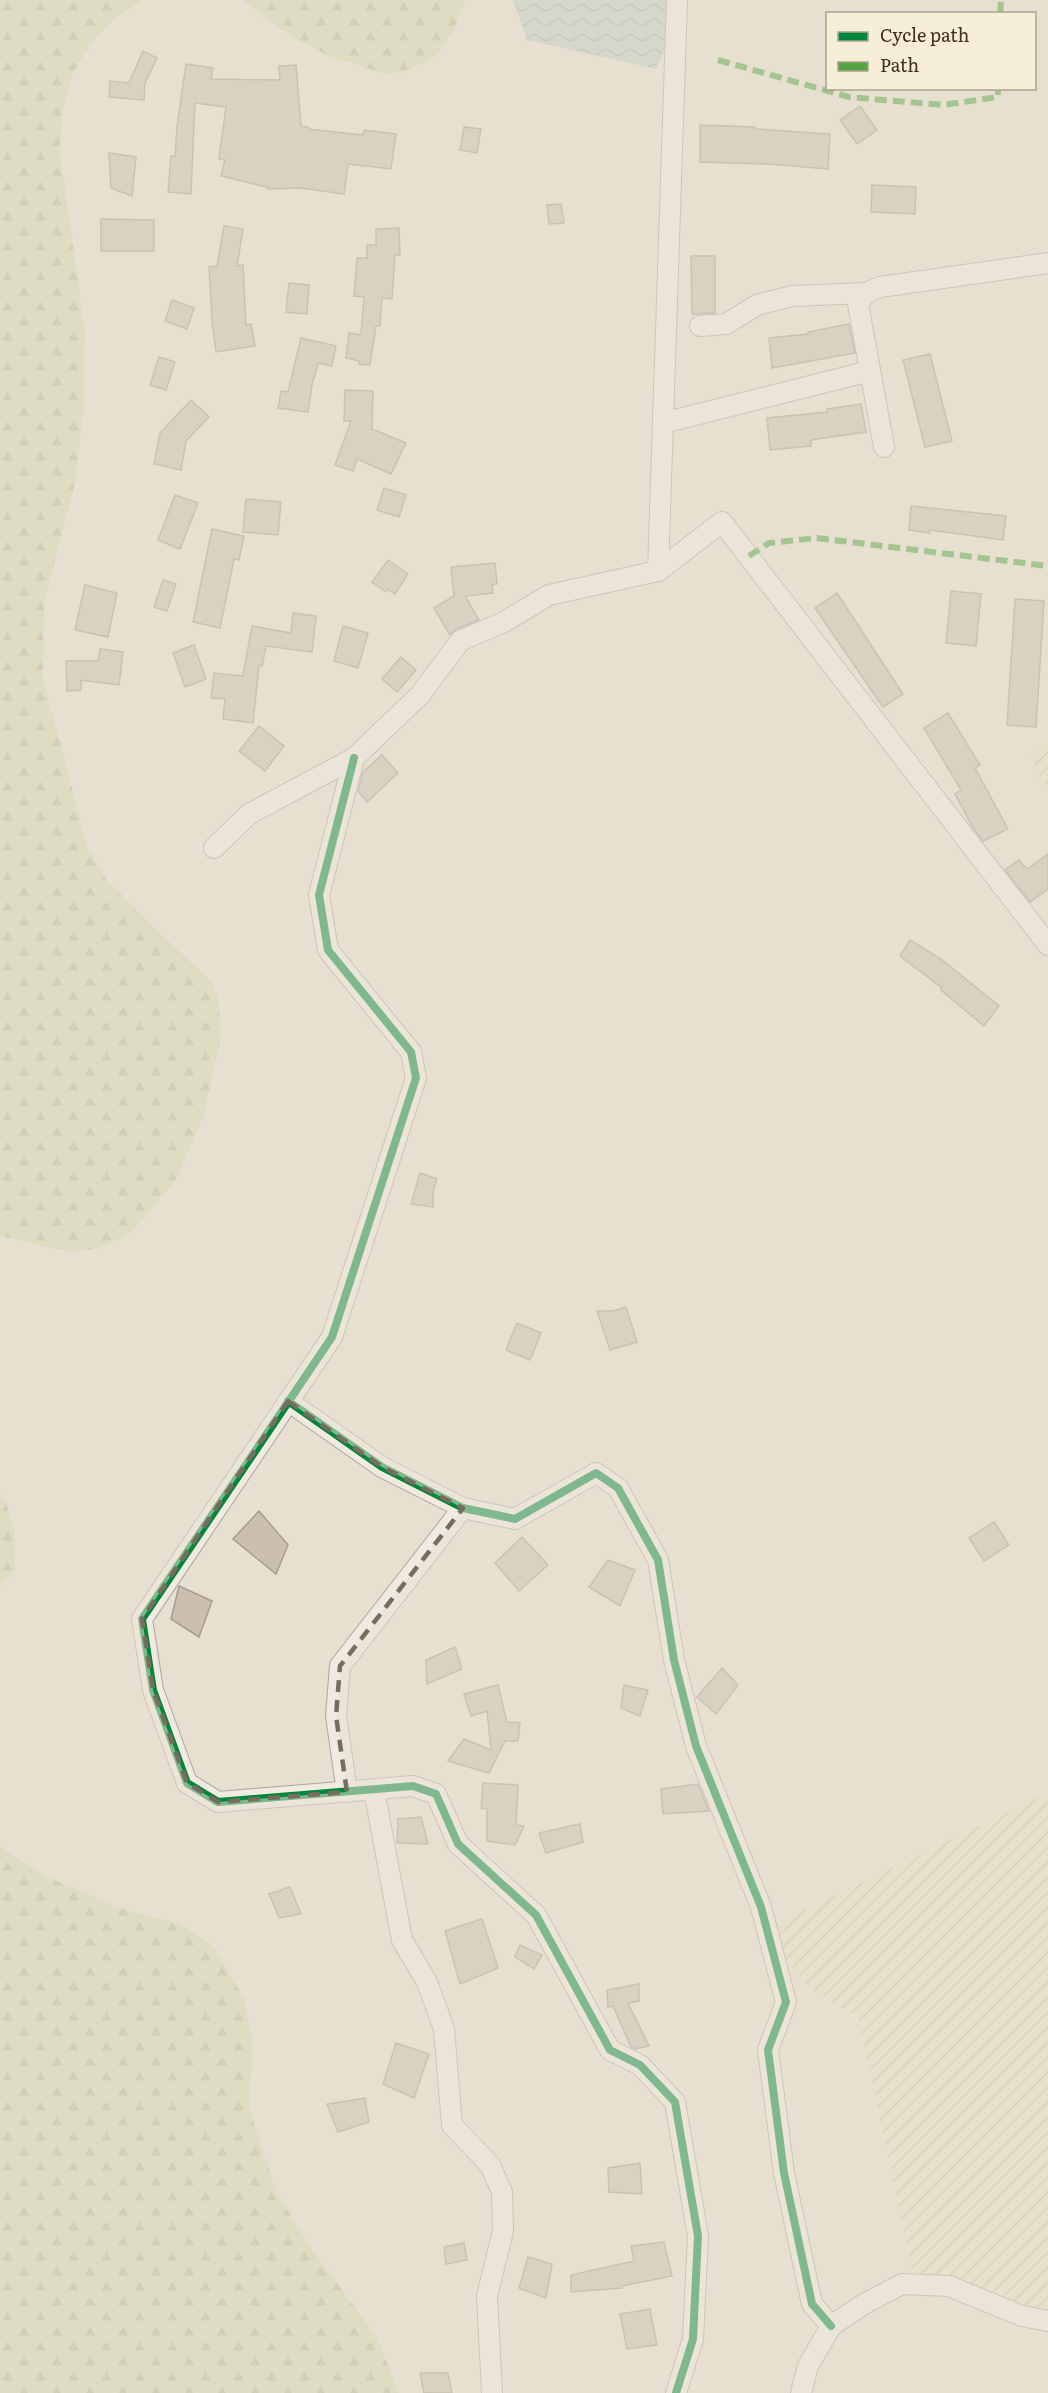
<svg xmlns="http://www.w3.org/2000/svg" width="1048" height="2393" font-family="Literata,serif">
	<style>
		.farmland { fill: url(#farmland-furrows) }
		.forest { fill: url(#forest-firs) }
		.water { fill: url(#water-waves) }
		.building { fill: #cbbfb2; stroke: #a89c90; stroke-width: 1.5 }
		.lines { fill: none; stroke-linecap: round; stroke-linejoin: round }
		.street-casing { stroke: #ada599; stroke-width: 22 }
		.street { stroke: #efebe3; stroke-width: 20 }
		.quiet { stroke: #54a441; stroke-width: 6; stroke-dasharray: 12 6; stroke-linecap: butt }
		.cycleway-casing { stroke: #f7eed8; stroke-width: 11 }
		.cycleway { stroke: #00873e; stroke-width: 8 }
		.marked { fill: none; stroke: #786c5e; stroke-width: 4.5; stroke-dasharray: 12 8; stroke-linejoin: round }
	</style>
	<defs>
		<pattern id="farmland-furrows" width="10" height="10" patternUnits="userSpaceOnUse" patternTransform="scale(1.5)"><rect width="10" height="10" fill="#e6dfc2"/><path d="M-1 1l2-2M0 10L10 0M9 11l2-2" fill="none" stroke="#c6c0a6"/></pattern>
		<pattern id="forest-firs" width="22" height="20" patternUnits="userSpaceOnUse" patternTransform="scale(1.5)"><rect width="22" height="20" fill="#d6d7b3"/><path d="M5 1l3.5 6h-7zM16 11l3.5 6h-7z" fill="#b9b99a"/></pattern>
		<pattern id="water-waves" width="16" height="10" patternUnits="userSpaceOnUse" patternTransform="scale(1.5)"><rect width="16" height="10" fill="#bcccc2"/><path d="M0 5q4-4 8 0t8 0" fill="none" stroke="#a2b0a6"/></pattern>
	</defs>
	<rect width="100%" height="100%" fill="#e7e0d1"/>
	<g class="farmland">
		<polygon points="1048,739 1048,791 1029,757"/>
		<polygon points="1048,1793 1048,2310 915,2282 858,2017 810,1988 782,1953 773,1925"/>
	</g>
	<g class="forest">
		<polygon points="0,0 144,0 123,12 94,39 73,73 62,112 60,152 85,331 84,412 73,493 44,602 43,678 88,848 108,882 211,982 219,1000 220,1041 204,1114 177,1178 132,1232 98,1249 70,1252 0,1236"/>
		<polygon points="242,0 466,0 453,32 438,54 404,72 385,74 328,56 287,34"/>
		<polygon points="0,1495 6,1503 14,1528 15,1568 0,1587"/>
		<polygon points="0,1847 48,1877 123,1909 180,1924 214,1947 244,1999 252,2040 250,2111 275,2188 308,2244 377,2337 399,2393 0,2393"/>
	</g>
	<polygon class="water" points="513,0 669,0 668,41 656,69 527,40"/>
	<g class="building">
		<polygon points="143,51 157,58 145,83 144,100 109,97 110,81 129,83"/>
		<polygon points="186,64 213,68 211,79 280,80 279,66 296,65 301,126 308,127 308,129 363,135 364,130 396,134 391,169 348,164 344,194 300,188 267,189 267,187 221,176 225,160 219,159 226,107 195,103 191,194 168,192 171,156 175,157 177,126"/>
		<polygon points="860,106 877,130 857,144 840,120"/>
		<polygon points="700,125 755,127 755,129 830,134 828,169 768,164 700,162"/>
		<polygon points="464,127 481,129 477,153 460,150"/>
		<polygon points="109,153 136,157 132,196 111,188"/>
		<polygon points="872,185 916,187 915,214 871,212"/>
		<polygon points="561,204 564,223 549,224 547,205"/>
		<polygon points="101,219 154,220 154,251 101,251"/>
		<polygon points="224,226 243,229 237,266 243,265 246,325 251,324 255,346 216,352 212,320 209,267 217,266"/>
		<polygon points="399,228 400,255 395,255 392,299 382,298 380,326 376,326 370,365 359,364 359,361 346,358 349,333 361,335 364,297 354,296 357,258 367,258 367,245 376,245 376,229"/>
		<polygon points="691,256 715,256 715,313 692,314"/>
		<polygon points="289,283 309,285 307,314 286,312"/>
		<polygon points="172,300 194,308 187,329 165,321"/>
		<polygon points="849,324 855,353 772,368 769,338 808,334 808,332"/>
		<polygon points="301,338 336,346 332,366 318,363 314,379 313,379 308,412 278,408 281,391 288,392"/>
		<polygon points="930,354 952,441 925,447 903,360"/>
		<polygon points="159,357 175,362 166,390 150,385"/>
		<polygon points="345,390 373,391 372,429 406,443 391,474 357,459 353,471 335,465 351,421 344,421"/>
		<polygon points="191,400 209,417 186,441 181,470 154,464 160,433"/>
		<polygon points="861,404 866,432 811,440 811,446 770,450 767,418 827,412 827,409"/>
		<polygon points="384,488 406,495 399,517 377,510"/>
		<polygon points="175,495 198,503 180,549 158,540"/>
		<polygon points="246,499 281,502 278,535 243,532"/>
		<polygon points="911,506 1006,516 1003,540 930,530 930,533 909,530"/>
		<polygon points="212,529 244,536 239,560 234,559 220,628 193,622"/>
		<polygon points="388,560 408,574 395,594 388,589 386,592 372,582"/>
		<polygon points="495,563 497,584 492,585 493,593 465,596 479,620 455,630 450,635 434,608 454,596 451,567"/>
		<polygon points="163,580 176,584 167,611 154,607"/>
		<polygon points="85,585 117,593 108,637 75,630"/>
		<polygon points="951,591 981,594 976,646 946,643"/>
		<polygon points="837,593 903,694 883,707 815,608"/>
		<polygon points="1015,599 1044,601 1036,727 1007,725"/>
		<polygon points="293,613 316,616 312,652 266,646 262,666 259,665 253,723 223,719 225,699 211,698 214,673 243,676 252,626 291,633"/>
		<polygon points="343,626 368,633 358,668 334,661"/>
		<polygon points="194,645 206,679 185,687 173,653"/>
		<polygon points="100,649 123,652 119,685 81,680 81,690 67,691 66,661 98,661"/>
		<polygon points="401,657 416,670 397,692 382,679"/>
		<polygon points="948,713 980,765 975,768 1008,829 983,841 973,828 955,794 961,790 924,728"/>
		<polygon points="259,726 284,746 265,771 239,751"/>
		<polygon points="382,755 398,773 367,802 358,791 363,772"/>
		<polygon points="1048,854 1048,889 1030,902 1005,870 1019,860 1027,869"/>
		<polygon points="910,940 941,959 999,1006 984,1026 941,990 942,988 900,956"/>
		<polygon points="420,1173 437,1179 433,1191 433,1207 411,1204"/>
		<polygon points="626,1307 637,1342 610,1350 597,1311 613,1311"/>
		<polygon points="517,1323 541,1333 530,1360 506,1350"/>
		<polygon points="259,1511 288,1545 276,1574 233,1539"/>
		<polygon points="994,1522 1009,1545 984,1561 969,1538"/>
		<polygon points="522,1537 548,1565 519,1591 495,1563"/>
		<polygon points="608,1560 635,1570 620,1606 589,1587"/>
		<polygon points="179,1586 212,1601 199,1637 171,1619"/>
		<polygon points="455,1647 462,1669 427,1684 426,1660"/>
		<polygon points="722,1668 738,1685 716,1714 697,1697"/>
		<polygon points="498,1685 507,1722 520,1723 518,1741 505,1741 489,1773 448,1761 464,1739 491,1750 487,1711 471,1716 464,1694"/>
		<polygon points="624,1685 648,1690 640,1716 621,1708"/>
		<polygon points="483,1783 518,1785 516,1825 524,1826 515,1845 487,1841 487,1809 481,1808"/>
		<polygon points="698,1784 709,1811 663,1814 661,1789"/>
		<polygon points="421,1817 428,1844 397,1843 398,1819"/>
		<polygon points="580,1824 583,1842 546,1853 539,1833"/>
		<polygon points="290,1887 301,1914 279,1918 269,1894"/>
		<polygon points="482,1919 498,1968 460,1984 445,1931"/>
		<polygon points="520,1945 542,1955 534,1969 515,1957"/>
		<polygon points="639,1984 639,2001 628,2003 649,2046 635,2049 631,2047 613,2006 608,2007 607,1990"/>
		<polygon points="396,2043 429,2054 414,2098 383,2084"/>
		<polygon points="365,2098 369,2122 338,2132 327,2104"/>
		<polygon points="640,2163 642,2194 609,2192 608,2168"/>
		<polygon points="664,2242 672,2276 622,2286 622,2288 571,2292 571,2275 634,2261 631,2246"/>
		<polygon points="464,2243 467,2260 446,2264 444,2247"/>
		<polygon points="528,2257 552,2264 546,2298 519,2288"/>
		<polygon points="650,2309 657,2345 627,2349 620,2314"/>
		<polygon points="420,2373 448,2373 452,2393 424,2393"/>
	</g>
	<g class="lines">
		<g class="street-casing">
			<g id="street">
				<polyline points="677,0 658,571 722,522 1048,945"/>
				<polyline points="700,326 726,324 757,305 792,296 866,293"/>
				<polyline points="663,423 870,371"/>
				<polyline points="884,447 858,304 866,293 880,287 1048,263"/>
				<polyline points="354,758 319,895 328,950 411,1052 416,1078 332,1337 142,1619 153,1690 187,1783 218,1802 413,1786 436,1794 458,1844 536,1915 610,2050 640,2065 675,2102 698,2236 693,2339 676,2393"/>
				<polyline points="214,848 249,814 354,758 420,695 460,641 504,622 549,595 658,571"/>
				<polyline points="288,1401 382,1467 463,1508 515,1519 596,1473 618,1488 658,1560 674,1660 696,1746 761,1907 786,2002 768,2050 784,2173 812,2304 831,2326"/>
				<polyline points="374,1790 402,1940 427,1982 444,2029 452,2125 490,2165 502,2192 503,2231 487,2296 492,2393"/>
				<polyline points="347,1792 336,1716 340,1666 463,1508"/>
				<polyline points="801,2393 808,2366 831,2326 864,2304 902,2284 949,2286 1022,2316 1048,2321"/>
			</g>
		</g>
		<use href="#street" class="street"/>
		<g class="quiet">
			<polyline points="1000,14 1001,0"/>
			<polyline points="718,60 849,97 943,105 998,97 998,88"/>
			<polyline points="749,556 769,543 817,538 1048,566"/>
		</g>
		<g class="cycleway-casing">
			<g id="cycleway">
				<polyline points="354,758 319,895 328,950 411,1052 416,1078 332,1337 142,1619 153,1690 187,1783 218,1802 413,1786 436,1794 458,1844 536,1915 610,2050 640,2065 675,2102 698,2236 693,2339 676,2393"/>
				<polyline points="288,1401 382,1467 463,1508 515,1519 596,1473 618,1488 658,1560 674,1660 696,1746 761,1907 786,2002 768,2050 784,2173 812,2304 831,2326"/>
			</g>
		</g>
		<use href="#cycleway" class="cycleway"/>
	</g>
	<path d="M0 0H1048V2393H0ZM288,1401L382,1467L463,1508L340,1666L336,1716L347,1792L218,1802L187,1783L153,1690L142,1619Z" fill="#e7e0d1" fill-opacity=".55" fill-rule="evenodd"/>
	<path class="marked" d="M288,1401L382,1467L463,1508L340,1666L336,1716L347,1792L218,1802L187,1783L153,1690L142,1619Z"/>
	<rect x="826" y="12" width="210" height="78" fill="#f7eed8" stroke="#ada18e" stroke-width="1.5"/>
	<rect x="838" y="32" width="30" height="9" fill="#00873e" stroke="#ada18e" stroke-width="1.5"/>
	<text x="880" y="42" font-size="18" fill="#3d2e20">Cycle path</text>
	<rect x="838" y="62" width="30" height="9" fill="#54a441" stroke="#ada18e" stroke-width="1.5"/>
	<text x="880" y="72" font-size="18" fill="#3d2e20">Path</text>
</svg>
